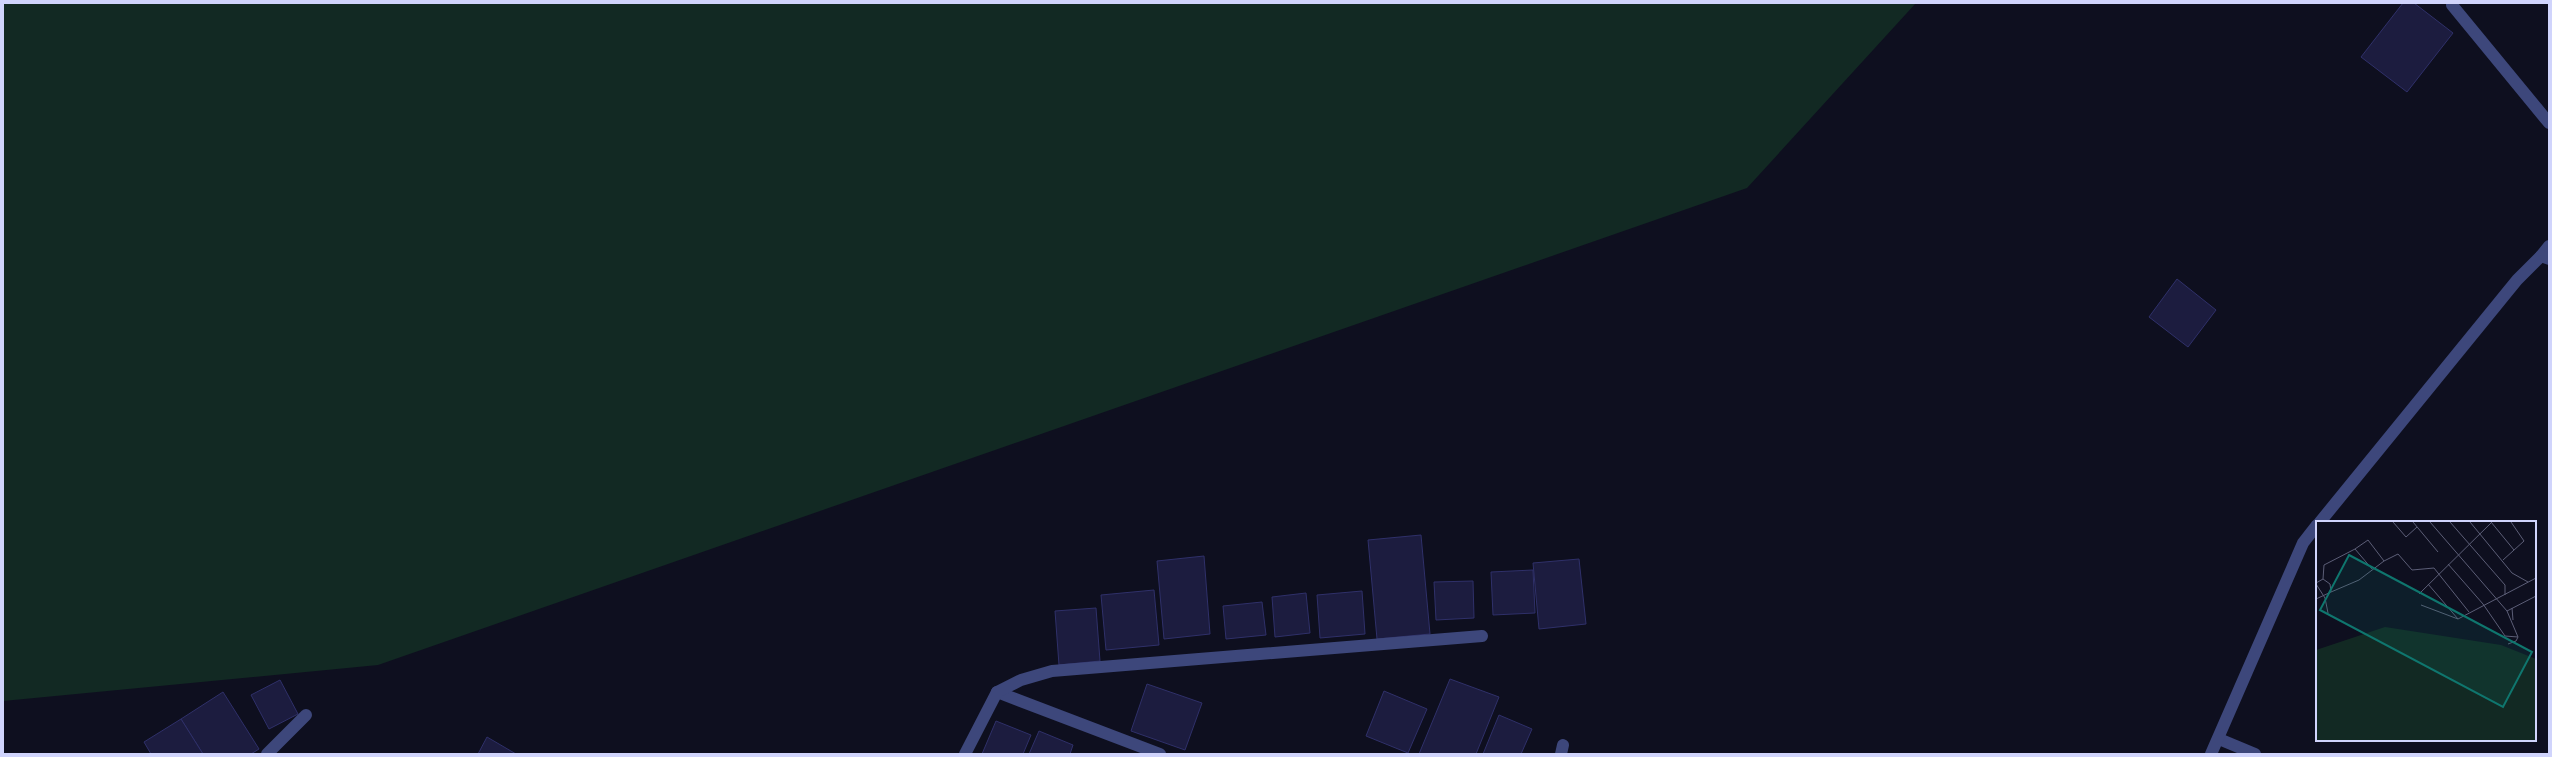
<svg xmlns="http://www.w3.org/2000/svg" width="2552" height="757" font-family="'Varela Round',sans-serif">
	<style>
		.green { fill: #122923 }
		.building { fill: #1c1c3f; stroke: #2f3069 }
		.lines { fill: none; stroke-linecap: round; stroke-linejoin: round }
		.minor { stroke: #3d477b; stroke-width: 12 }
		.inset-road { fill: none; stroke: #5c5e77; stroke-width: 1 }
		.view { fill: #0f766e; fill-opacity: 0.15; stroke: #0f766e; stroke-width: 2 }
		.inset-edge { fill: none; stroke: #d0d4fc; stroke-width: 2 }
	</style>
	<rect width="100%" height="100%" fill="#0e0f1f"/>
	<polygon class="green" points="3,3 1916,3 1747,188 378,665 3,701"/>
	<g class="building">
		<polygon points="2403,3 2414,3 2453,33 2407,92 2361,57"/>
		<polygon points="2177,279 2216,310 2188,347 2149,317"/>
		<polygon points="1421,535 1430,634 1377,639 1368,540"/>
		<polygon points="1204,556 1210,634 1164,639 1157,561"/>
		<polygon points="1579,559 1586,624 1539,629 1533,563"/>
		<polygon points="1533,570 1535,613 1493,615 1491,572"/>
		<polygon points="1473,581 1474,618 1436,620 1434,582"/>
		<polygon points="1154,590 1159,645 1106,650 1101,595"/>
		<polygon points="1362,591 1365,634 1320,638 1317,595"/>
		<polygon points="1306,593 1310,633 1275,637 1272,597"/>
		<polygon points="1262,602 1266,635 1226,639 1223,606"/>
		<polygon points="1096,608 1100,661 1059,665 1055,611"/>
		<polygon points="1450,679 1499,697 1476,754 1419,754"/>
		<polygon points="280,680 298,714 269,729 251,695"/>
		<polygon points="1147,684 1202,703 1185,750 1131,731"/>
		<polygon points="1384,691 1427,709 1408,753 1366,736"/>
		<polygon points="223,692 259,749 251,754 203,754 181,719"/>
		<polygon points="1499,715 1532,729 1521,754 1483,754"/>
		<polygon points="181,719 203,754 151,754 144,742"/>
		<polygon points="996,721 1031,735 1023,754 982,754"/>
		<polygon points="1039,731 1073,745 1070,754 1029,754"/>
		<polygon points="487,737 516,754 478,754"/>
	</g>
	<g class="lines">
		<g class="minor">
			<polyline points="2452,5 2549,123"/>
			<polyline points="2541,256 2549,246"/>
			<polyline points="2320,522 2517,280 2541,256 2549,259"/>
			<polyline points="997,692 1160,754"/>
			<polyline points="2219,739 2255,754"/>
			<polyline points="267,754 306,715"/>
			<polyline points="965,754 997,692 1021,680 1052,671 1482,636"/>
			<polyline points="1561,754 1563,745"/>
			<polyline points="2211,754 2303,543 2317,525"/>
		</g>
	</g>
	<g transform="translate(2316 521)">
		<rect width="220" height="220" fill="#0e0f1f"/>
		<path d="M69,106L185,124L220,138V219H0V129Z" fill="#122923"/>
		<path class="inset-road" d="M77,1L90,16L101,6M97,1L122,31M114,1L191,90L202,116M134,1L189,64V74M154,1L196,52L212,61M175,1L198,29M39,28L52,19L68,40L82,33L96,49L118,47L153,91M187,39L208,20L195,1M132,43L167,83L189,115L202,116L200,120L192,123M7,58L14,63L15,71L43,59L68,40M0,62L7,58L8,44L39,28L56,48M0,63L9,77L12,92M112,63L142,98M103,73L176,1M0,78L15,71M105,84L142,98L220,57M196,87L197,99M191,90L220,75"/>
		<path class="view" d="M33,34L216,131L187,186L4,89Z"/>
		<rect width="220" height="220" class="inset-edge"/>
	</g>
	<rect width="2552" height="757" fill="none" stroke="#d0d4fc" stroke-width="8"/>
</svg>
